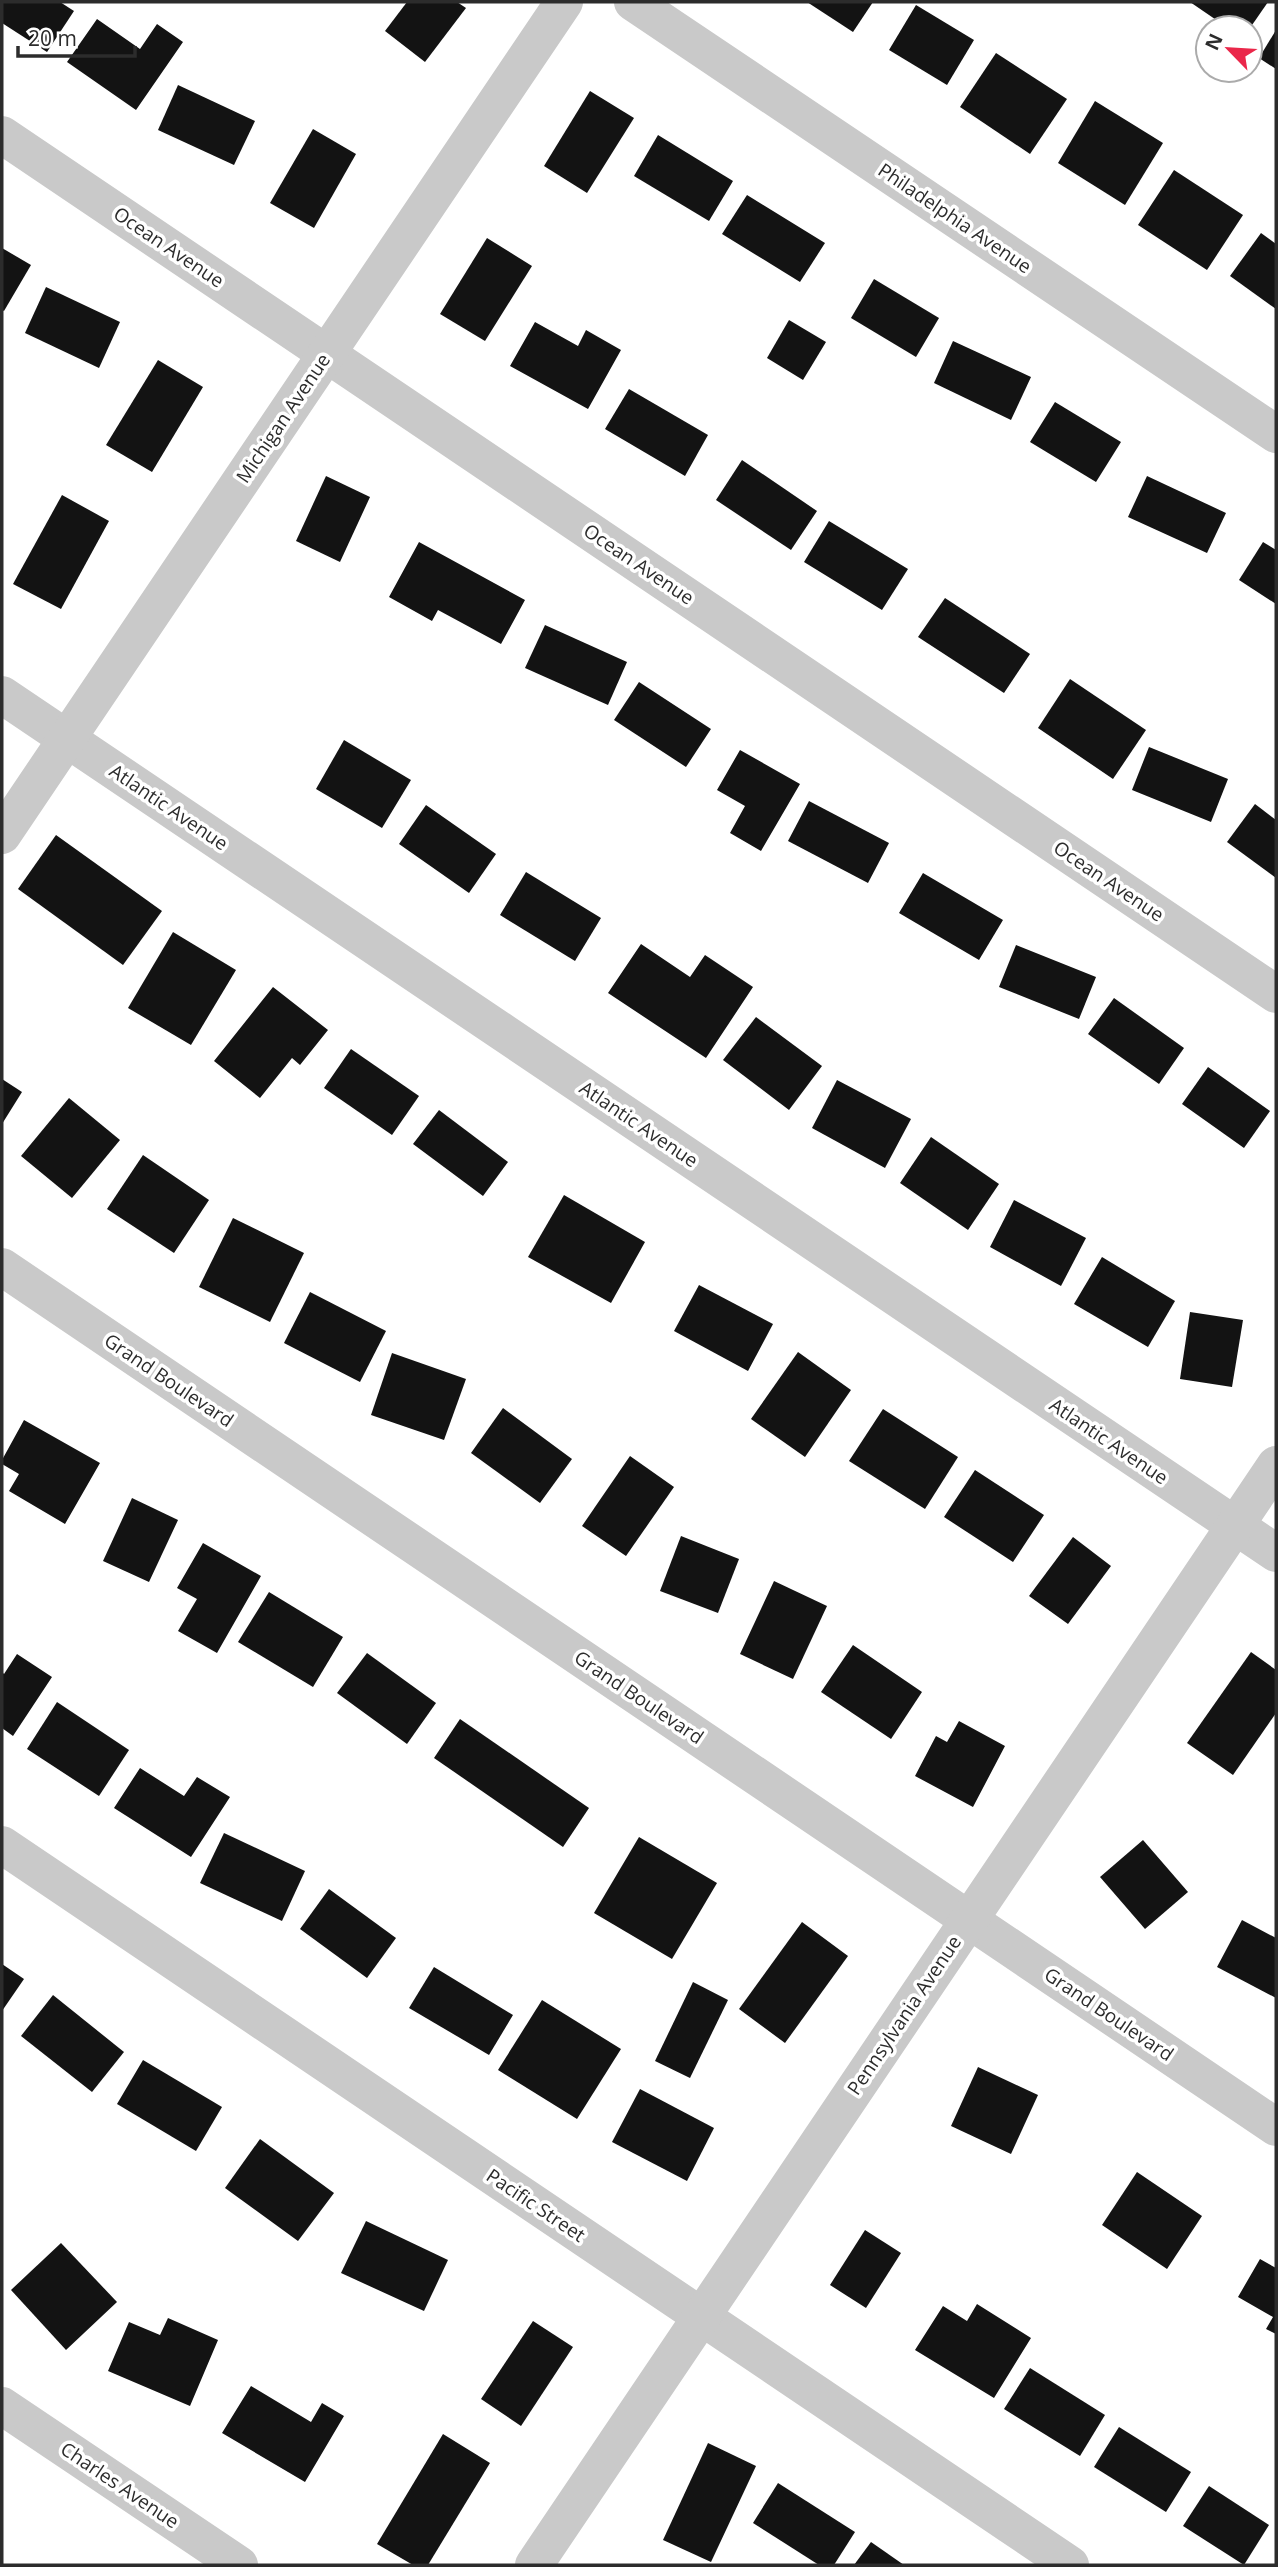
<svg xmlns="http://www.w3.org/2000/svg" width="1278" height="2567" font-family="'Open Sans',sans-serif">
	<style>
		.building { fill: #131313 }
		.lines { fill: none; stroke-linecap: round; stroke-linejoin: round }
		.minor { stroke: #c9c9c9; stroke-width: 38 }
		.labels { text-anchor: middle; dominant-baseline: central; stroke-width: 7; stroke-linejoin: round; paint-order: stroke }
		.street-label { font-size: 19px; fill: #2c2c2c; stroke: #fff }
	</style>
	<rect width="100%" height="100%" fill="#fff"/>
	<g class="building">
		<polygon points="2,2 60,2 74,11 47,52 2,23"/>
		<polygon points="407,2 457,2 466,8 425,62 385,31"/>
		<polygon points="807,2 873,2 853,32"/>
		<polygon points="1190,2 1268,2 1250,28 1228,28"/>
		<polygon points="916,5 974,40 947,85 889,50"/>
		<polygon points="97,19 140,49 157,24 183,42 136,110 67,62"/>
		<polygon points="1276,30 1276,69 1259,58"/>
		<polygon points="996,53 1067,99 1030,154 960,107"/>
		<polygon points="178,85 255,121 234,165 158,130"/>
		<polygon points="590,91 634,118 587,193 544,166"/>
		<polygon points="1095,101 1163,143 1125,205 1058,163"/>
		<polygon points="313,129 356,154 314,228 270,203"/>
		<polygon points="658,135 733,181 709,221 634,176"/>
		<polygon points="1174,170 1243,215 1207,270 1138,225"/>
		<polygon points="747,195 825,243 800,282 722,234"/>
		<polygon points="1261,233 1276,244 1276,309 1230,276"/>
		<polygon points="487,238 532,266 485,341 440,314"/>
		<polygon points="2,248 31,265 4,311 2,310"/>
		<polygon points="874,279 939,318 916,357 851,318"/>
		<polygon points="46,287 120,322 99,368 25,333"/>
		<polygon points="789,320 826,342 803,380 767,358"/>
		<polygon points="535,322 578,346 586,330 621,350 588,409 510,366"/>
		<polygon points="953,341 1031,377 1011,420 934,383"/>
		<polygon points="158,360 203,387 152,472 106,445"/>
		<polygon points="629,389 708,435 685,476 605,429"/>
		<polygon points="1055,402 1121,442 1096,482 1030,442"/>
		<polygon points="742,460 817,511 791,550 716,500"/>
		<polygon points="326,476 370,497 340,562 296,541"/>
		<polygon points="1147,476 1226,513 1207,553 1128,517"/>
		<polygon points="62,495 109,521 61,609 13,584"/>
		<polygon points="829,521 908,569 882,610 804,562"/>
		<polygon points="419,542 525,600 501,644 438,610 432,621 389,597"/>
		<polygon points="1263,542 1276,550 1276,604 1239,580"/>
		<polygon points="945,598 1030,654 1004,693 918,637"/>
		<polygon points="545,625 627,662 608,705 525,668"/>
		<polygon points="1070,679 1146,730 1113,779 1038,728"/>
		<polygon points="639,682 711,729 686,767 614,720"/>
		<polygon points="344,740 411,780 382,828 316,789"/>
		<polygon points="1149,747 1228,779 1211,822 1132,790"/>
		<polygon points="740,750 800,784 761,851 730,833 745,806 717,790"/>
		<polygon points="809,801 889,843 868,883 788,841"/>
		<polygon points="1255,804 1276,820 1276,878 1227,842"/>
		<polygon points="426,805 496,854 469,893 399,844"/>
		<polygon points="56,835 162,911 123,965 18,889"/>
		<polygon points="526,872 601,918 575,961 500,915"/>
		<polygon points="923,873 1003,920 979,960 899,913"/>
		<polygon points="173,932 236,970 191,1045 128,1008"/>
		<polygon points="641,944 690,977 705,955 753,987 706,1058 608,993"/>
		<polygon points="1016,945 1096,977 1079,1019 999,987"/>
		<polygon points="273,987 328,1030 300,1065 292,1058 260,1098 214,1061"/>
		<polygon points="1114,998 1184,1048 1159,1084 1088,1034"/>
		<polygon points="756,1017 822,1066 789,1110 723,1060"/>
		<polygon points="351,1049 419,1096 392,1135 324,1088"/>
		<polygon points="1208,1067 1270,1111 1244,1148 1182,1104"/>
		<polygon points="2,1079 22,1092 2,1124"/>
		<polygon points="837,1080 911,1119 885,1168 812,1128"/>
		<polygon points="69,1098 120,1140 72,1198 21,1156"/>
		<polygon points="439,1110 508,1162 483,1196 413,1144"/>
		<polygon points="931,1137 999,1184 968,1230 900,1183"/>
		<polygon points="143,1155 209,1200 174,1253 107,1209"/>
		<polygon points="564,1195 645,1242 611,1303 528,1257"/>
		<polygon points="1014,1200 1086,1238 1061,1286 990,1247"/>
		<polygon points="233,1218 304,1253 270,1322 199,1287"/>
		<polygon points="1102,1257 1175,1301 1148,1347 1074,1304"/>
		<polygon points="699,1285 773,1324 748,1371 674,1331"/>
		<polygon points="310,1292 386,1331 360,1382 284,1343"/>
		<polygon points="1190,1312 1243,1320 1232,1387 1180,1379"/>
		<polygon points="798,1352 851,1390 805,1457 751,1419"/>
		<polygon points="392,1353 466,1379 444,1440 371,1415"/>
		<polygon points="503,1408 572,1459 540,1503 471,1453"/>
		<polygon points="883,1409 958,1457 925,1509 849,1461"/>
		<polygon points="24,1420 100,1463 65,1524 9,1491 19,1474 2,1464 2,1460"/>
		<polygon points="630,1456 674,1487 626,1556 582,1526"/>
		<polygon points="975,1470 1044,1515 1013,1562 944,1517"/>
		<polygon points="132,1498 178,1520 149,1582 103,1561"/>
		<polygon points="681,1536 739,1559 718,1613 660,1591"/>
		<polygon points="1073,1537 1111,1566 1068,1624 1029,1596"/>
		<polygon points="203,1543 261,1576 217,1653 178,1631 197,1599 177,1588"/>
		<polygon points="774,1581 827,1606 793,1679 740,1654"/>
		<polygon points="269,1592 343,1637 313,1687 238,1642"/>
		<polygon points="853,1645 922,1692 891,1739 821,1692"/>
		<polygon points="1251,1652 1276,1670 1276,1713 1233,1775 1187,1743"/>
		<polygon points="367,1653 436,1703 407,1744 337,1693"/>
		<polygon points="17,1654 52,1677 13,1736 2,1728 2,1672 4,1674"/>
		<polygon points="57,1702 129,1750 99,1796 27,1749"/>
		<polygon points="460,1719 589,1808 563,1847 434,1758"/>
		<polygon points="959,1721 1005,1746 973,1807 915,1776 936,1736 947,1742"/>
		<polygon points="140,1768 184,1796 197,1777 230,1797 191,1857 114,1808"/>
		<polygon points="224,1833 305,1871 282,1921 200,1883"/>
		<polygon points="639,1837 717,1883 672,1959 594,1913"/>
		<polygon points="1143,1840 1188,1892 1145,1929 1100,1877"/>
		<polygon points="329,1889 396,1938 367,1978 300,1929"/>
		<polygon points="1242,1920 1276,1938 1276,1998 1217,1967"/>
		<polygon points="802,1922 848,1956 785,2043 739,2009"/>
		<polygon points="2,1964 24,1979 2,2011"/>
		<polygon points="434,1967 513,2015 489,2055 409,2008"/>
		<polygon points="693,1982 728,2000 690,2078 655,2061"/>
		<polygon points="53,1995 124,2052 92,2092 21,2036"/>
		<polygon points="542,2000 621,2049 577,2119 498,2070"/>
		<polygon points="143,2060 222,2107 196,2151 117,2104"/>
		<polygon points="978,2067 1038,2095 1011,2154 951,2126"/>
		<polygon points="640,2089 714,2128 687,2181 612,2142"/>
		<polygon points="260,2139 334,2193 298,2241 225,2188"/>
		<polygon points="1137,2172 1202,2216 1167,2269 1102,2225"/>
		<polygon points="366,2221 448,2260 424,2311 341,2273"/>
		<polygon points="865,2230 901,2253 866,2308 830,2285"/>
		<polygon points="61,2243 117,2302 66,2350 11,2290"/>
		<polygon points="1260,2259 1276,2268 1276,2334 1266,2329 1273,2317 1238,2297"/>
		<polygon points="977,2304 1031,2338 994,2398 915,2350 943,2306 967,2321"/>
		<polygon points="168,2318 218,2340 190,2406 108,2371 129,2322 160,2335"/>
		<polygon points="533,2321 573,2347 521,2426 481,2399"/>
		<polygon points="1030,2368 1105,2415 1080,2456 1004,2409"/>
		<polygon points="251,2386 311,2422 322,2403 344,2416 305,2482 222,2433"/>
		<polygon points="1119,2427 1191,2472 1166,2512 1094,2467"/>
		<polygon points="443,2434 490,2463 428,2565 413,2565 377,2544"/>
		<polygon points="708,2443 756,2466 711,2562 663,2540"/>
		<polygon points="778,2483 855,2532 834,2565 819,2565 753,2523"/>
		<polygon points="1209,2486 1269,2525 1244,2565 1183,2526"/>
		<polygon points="871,2542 904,2565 854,2565"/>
	</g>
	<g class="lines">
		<g class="minor">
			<polyline points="633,2 1276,434"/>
			<polyline points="2,135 1276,994"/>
			<polyline points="2,695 1276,1553"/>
			<polyline points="2,835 564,2"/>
			<polyline points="2,1267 1276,2127"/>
			<polyline points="2,1845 1070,2565"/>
			<polyline points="2,2406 239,2565"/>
			<polyline points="534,2565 1276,1465"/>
		</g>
	</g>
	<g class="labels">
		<g class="street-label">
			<text transform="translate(955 218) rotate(34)">Philadelphia Avenue</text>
			<text transform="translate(169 247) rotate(34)">Ocean Avenue</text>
			<text transform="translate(283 418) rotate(-56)">Michigan Avenue</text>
			<text transform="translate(639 564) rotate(34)">Ocean Avenue</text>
			<text transform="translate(169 807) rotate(34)">Atlantic Avenue</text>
			<text transform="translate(1109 881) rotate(34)">Ocean Avenue</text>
			<text transform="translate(639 1124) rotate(34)">Atlantic Avenue</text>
			<text transform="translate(169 1380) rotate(34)">Grand Boulevard</text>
			<text transform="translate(1109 1441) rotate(34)">Atlantic Avenue</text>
			<text transform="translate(639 1697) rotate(34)">Grand Boulevard</text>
			<text transform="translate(1109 2014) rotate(34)">Grand Boulevard</text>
			<text transform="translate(904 2015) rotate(-56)">Pennsylvania Avenue</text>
			<text transform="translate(536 2205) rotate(34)">Pacific Street</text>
			<text transform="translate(120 2485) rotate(34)">Charles Avenue</text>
		</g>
	</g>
	<rect width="1278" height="2567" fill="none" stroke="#2c2c2c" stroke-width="7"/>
	<g transform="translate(1229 49) rotate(295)"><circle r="33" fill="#ffffff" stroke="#ababab" stroke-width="2"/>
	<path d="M0-5L12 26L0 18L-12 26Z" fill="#ea274a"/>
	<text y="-10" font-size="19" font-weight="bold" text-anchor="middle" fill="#2c2c2c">N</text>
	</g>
	<path d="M18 46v10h117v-10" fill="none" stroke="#2c2c2c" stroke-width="3.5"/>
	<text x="28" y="46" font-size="21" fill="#2c2c2c" stroke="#ffffff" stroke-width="5" paint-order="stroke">20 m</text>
</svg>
